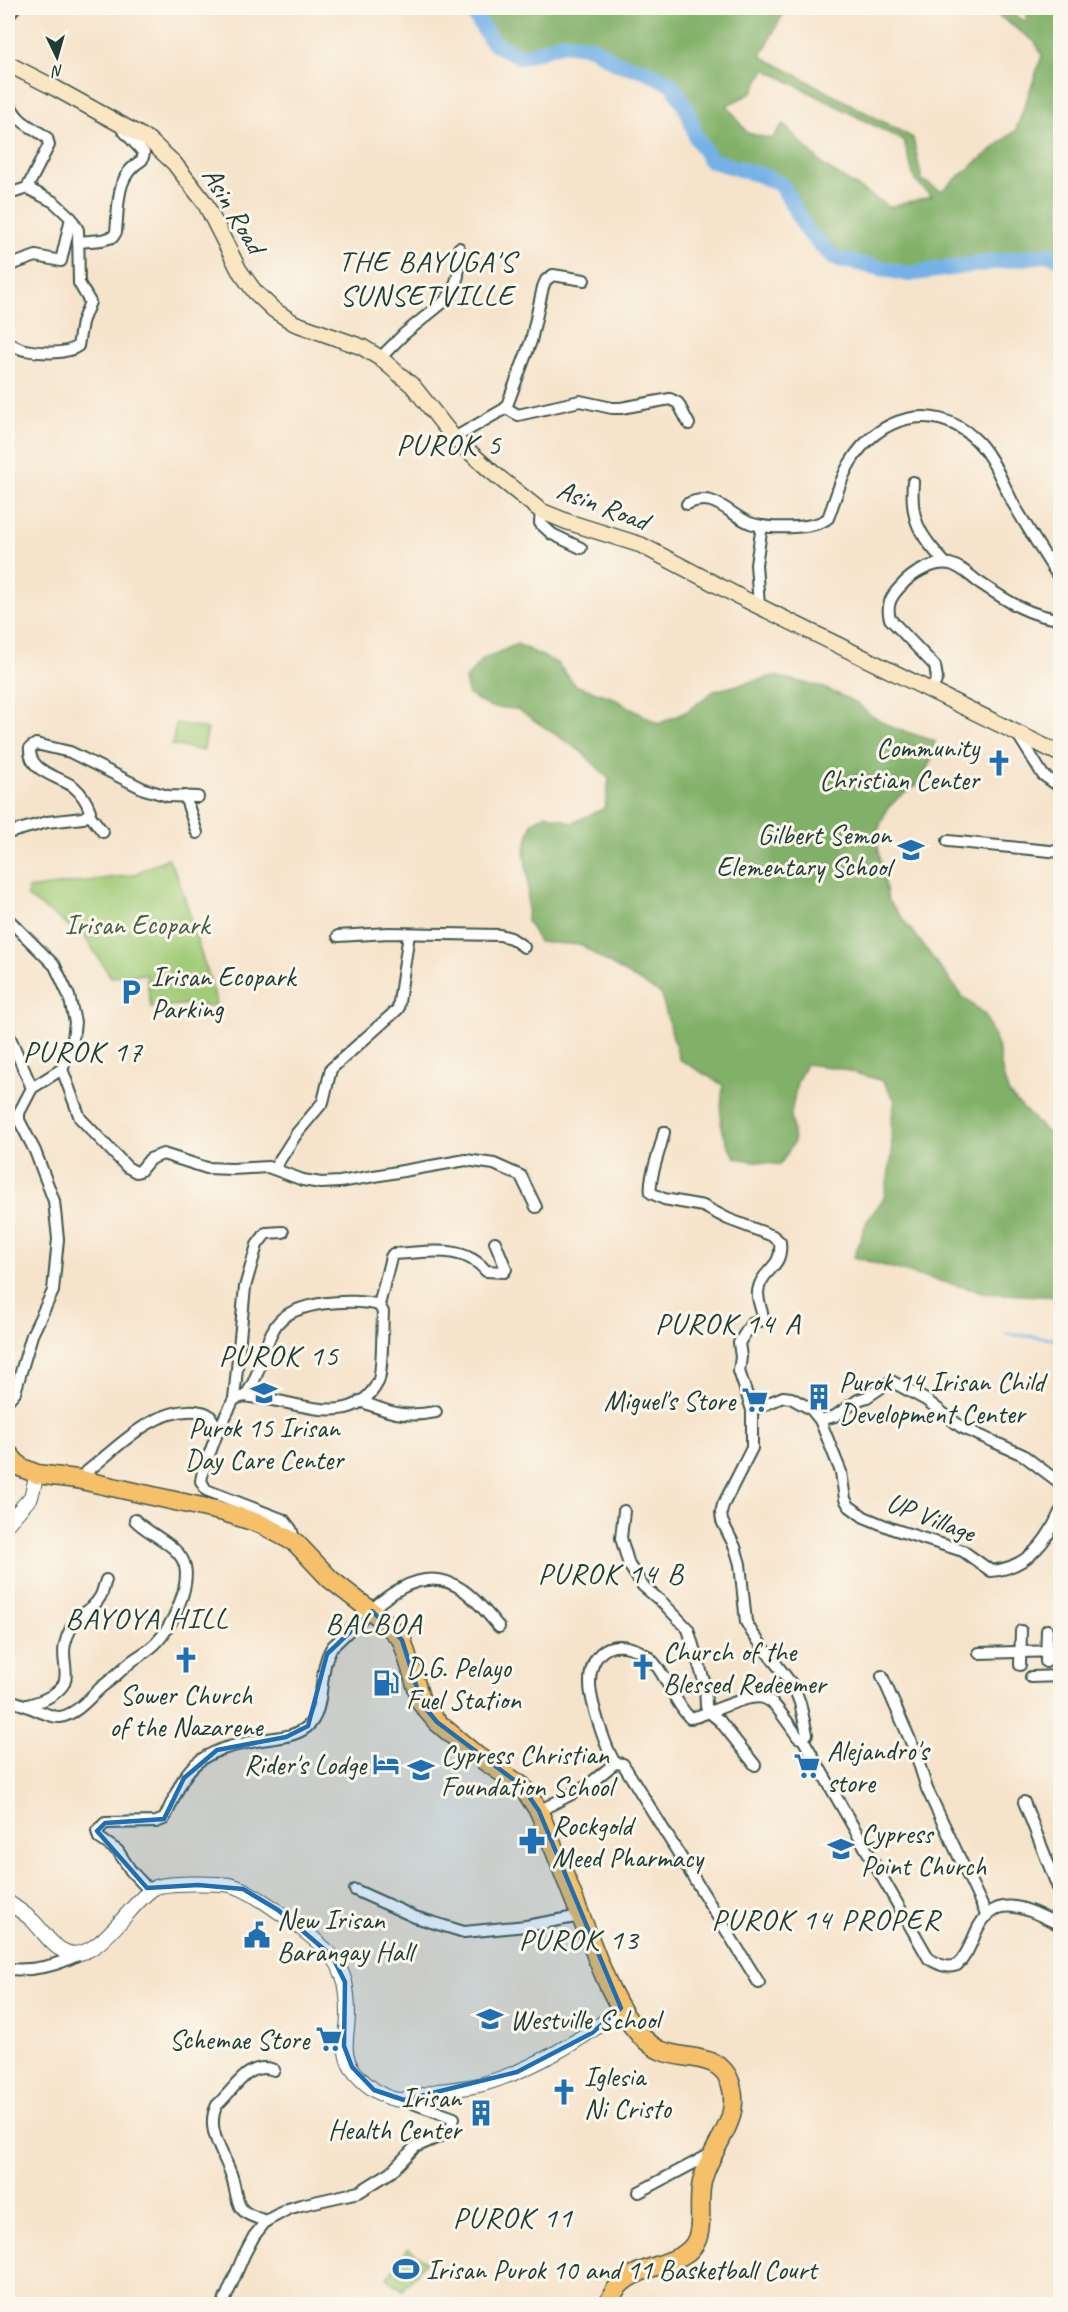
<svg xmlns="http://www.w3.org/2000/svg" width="1068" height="2312" font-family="Caveat,sans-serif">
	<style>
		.green { fill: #a2cc78; stroke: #608456; stroke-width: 1.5 }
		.forest { fill: #81b068; stroke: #50764e; stroke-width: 1.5; fill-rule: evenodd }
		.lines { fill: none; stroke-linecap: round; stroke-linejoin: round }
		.stream { stroke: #74b1e6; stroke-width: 3 }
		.river { stroke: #74b1e6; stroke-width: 16 }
		.minor-casing { stroke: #3f564b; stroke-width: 14 }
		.tertiary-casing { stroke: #3f564b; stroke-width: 16 }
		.secondary-casing { stroke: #3f564b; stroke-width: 18 }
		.trunk-casing { stroke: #3f564b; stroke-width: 21 }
		.minor { stroke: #fff; stroke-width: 10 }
		.tertiary { stroke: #fff; stroke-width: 14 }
		.secondary { stroke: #fbe6c4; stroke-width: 15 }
		.trunk { stroke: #f6c06b; stroke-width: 18 }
		.marked { fill: #1f6fb2; fill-opacity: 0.2; stroke: #1f6fb2; stroke-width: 4.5; stroke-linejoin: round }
		.labels { text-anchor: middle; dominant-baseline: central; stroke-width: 6; stroke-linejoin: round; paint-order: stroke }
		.street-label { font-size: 28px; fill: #1f3d34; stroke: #fbf7ec }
		.poi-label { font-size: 28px; fill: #1f3d34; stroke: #fbf7ec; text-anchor: start }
		.park-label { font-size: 28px; fill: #406145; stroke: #fbf7ec }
		.neighbourhood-label { font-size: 30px; letter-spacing: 1.5px; fill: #1f3d34; stroke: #fbf7ec }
	</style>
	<rect width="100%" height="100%" fill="#fbf7ec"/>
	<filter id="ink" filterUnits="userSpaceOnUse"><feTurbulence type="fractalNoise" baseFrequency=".0167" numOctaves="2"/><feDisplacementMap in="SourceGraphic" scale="12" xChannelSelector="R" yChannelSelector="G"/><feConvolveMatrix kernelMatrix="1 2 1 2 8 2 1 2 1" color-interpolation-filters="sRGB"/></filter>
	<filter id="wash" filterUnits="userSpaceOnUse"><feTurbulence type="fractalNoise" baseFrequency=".008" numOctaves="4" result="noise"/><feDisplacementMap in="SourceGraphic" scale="24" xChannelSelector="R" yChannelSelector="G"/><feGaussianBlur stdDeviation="1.35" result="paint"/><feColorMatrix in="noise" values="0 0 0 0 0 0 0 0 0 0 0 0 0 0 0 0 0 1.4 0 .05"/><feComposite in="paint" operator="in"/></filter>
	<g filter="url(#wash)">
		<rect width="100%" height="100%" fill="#f6e3cb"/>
		<g class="green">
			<polygon points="176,723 208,729 203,751 172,745"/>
			<path d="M168,858C184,886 189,916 199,947C205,967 214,985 216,1005L190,1008L188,1004L151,1008L146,974L111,977L85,937L28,897V889L133,875Z"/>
			<polygon points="408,2248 426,2261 403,2290 387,2278"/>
		</g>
		<g class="forest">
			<path d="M470,8H786L761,56L913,138L922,180L941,191L1016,130L1042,56L1035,42L988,8H1006L1026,22L1027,12L1021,8H1060V259L1050,254L908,274L834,258L807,231L782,185L763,176L710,160L696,137L689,114L673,85L644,70L616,63L592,47L563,43L521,57L493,43ZM765,69L904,141L915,181L932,196L889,207L824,166L783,124L772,139L747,133L727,105L752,93Z"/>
			<path d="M517,644L557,663L575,685L611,697L658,724L688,711L714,691L774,676L822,687L857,703L870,715L891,727L935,741L932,758L924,774L916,786L900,796L886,810L876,836L888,900L963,997L985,1015L998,1046L1003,1076L1009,1094L1041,1127L1060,1142V1297L987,1293L920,1276L854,1257L867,1221L884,1198L892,1156L891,1123L895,1100L883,1081L838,1068L806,1064L797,1082L791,1114L794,1142L780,1165L736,1158C717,1130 720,1117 723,1085L679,1059L661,994L595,955L582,945L539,942L527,921L528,877L524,853L532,823L546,814L572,823L605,808L609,779L583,753L517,709L490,707L469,695L465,680L481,660Z"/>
		</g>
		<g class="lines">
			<polyline class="stream" points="1006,1334 1055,1339"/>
			<polyline class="river" points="470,8 493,43 521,57 563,43 592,47 616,63 644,70 673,85 689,114 696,137 710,160 763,176 782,185 807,231 834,258 908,274 1050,254 1060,259"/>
		</g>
	</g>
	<g filter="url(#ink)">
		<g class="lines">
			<g class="minor-casing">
				<g id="minor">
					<polyline points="8,17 14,8"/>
					<path d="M8,101C19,125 29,124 47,138L49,145L27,188L15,192L8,191"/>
					<path d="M78,242L102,240L113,237L116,232C119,204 115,176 142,160L144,153L122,129"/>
					<polyline points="8,266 36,256 61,261 71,218"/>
					<path d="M8,343C14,345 19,349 25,350C40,353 66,355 78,346L82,322L90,302L79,283L78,230L71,218L54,202L27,188"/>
					<polyline points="380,358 404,334 446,300 453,290 458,276 459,248"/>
					<polyline points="506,408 518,415 580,401 612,408 621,408 670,399 678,403 689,424"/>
					<polyline points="454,438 506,408 531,341 543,287 546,280 553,275 584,280"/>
					<path d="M913,482C910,522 920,534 945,563"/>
					<path d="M687,504C715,491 726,513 750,523C766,529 814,530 828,518C835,501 840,479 850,463C877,417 933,400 974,438C993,455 1002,483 1014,505C1029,530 1044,555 1060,579"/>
					<polyline points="541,511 540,523 552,534 581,548"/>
					<polyline points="759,606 756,564 762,526"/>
					<path d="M932,690L937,678L935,666L890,619C886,605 891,596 901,586C911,574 933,561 950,564C960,566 969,575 977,581C1004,599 1028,616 1060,619"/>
					<polyline points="1017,733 1043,775 1060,787"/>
					<polyline points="185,796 197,833"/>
					<polyline points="89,814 103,832"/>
					<path d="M8,833L47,822L83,818L89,814L90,811C87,802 81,793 74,787C59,776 28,772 30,748L36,744L70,752L144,789L168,796L198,797"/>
					<polyline points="948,841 1060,852"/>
					<polyline points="8,919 55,966 69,996 75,1022 72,1048 62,1069 32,1088 19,1113 19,1120 35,1151 54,1201 58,1239 53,1291 32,1335 15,1392 8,1400"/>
					<polyline points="338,936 389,933 500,935 511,938 524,947"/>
					<polyline points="8,1033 32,1088"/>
					<polyline points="62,1069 80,1118 127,1167 136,1172 140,1171 150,1159 163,1154 207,1168 232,1169 268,1167 303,1180 321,1183 340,1182 466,1160 494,1164 521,1176 536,1207"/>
					<path d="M664,1132C661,1149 648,1178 651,1193L664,1199L703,1206L728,1219L773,1236L780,1242C783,1268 764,1268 759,1287C755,1299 763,1309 763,1320L751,1324L739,1343L741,1357L739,1371L752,1410"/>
					<polyline points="274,1169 297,1133 323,1102 331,1069 398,1009 409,934"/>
					<path d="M245,1396C262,1374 263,1342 277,1324C294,1301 353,1298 379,1305"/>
					<path d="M234,1399L245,1396C256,1398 267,1399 278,1401C313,1408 357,1423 378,1382C383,1372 382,1327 383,1312L379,1305L391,1257L393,1254C425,1253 463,1243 486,1271L504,1272L506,1269L495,1242"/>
					<path d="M360,1401C391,1413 403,1418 436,1412"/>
					<polyline points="820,1420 835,1416 858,1400 867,1397 891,1381 926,1400 961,1427 1023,1455 1060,1483"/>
					<polyline points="218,1431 234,1399 245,1287 257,1245 266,1233 283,1232"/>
					<path d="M77,1479C113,1454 148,1408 196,1411C200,1412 205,1412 209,1415C213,1419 215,1426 218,1431L203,1471L201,1481L206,1490L284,1520L291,1529L296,1543"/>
					<polyline points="624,1511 621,1538 629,1565 643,1586 663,1603 688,1629 705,1684 706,1706 709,1712 720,1721 755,1765"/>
					<polyline points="979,1653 1060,1651"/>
					<polyline points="1046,1662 1047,1630"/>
					<polyline points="1020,1665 1021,1631"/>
					<polyline points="882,1676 915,1751 927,1789 987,1916"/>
					<polyline points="1031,1677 1060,1676"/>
					<path d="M8,1700C22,1702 49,1718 60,1717C78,1714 90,1696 104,1685C114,1678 122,1669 132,1661C140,1655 150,1650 157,1642C172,1626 190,1588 185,1566C180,1545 149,1535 135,1520"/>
					<path d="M27,1705C40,1702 55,1696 63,1685C70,1675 61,1657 65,1644C67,1635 73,1622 80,1616C88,1611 95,1606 100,1597C103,1592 104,1585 106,1580"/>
					<path d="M803,1739L807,1734L800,1703L794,1687L753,1634L746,1622L740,1564L735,1547L722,1521L721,1513L723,1505L752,1448V1410L783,1397L791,1398L811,1409L820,1420L841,1472L845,1499L849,1506L864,1517L893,1529L963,1551L991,1571C1027,1568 1047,1542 1060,1512"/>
					<polyline points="615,1763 623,1764 759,1983"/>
					<polyline points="1024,1802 1060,1893"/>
					<path d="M539,1811L587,1786L615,1763C606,1749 594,1711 591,1694C585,1659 606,1634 641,1652C664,1664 671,1700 690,1718C699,1717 708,1712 717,1709C770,1689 766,1692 798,1737L803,1739L929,1959C938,1964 947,1969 957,1965C967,1956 971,1943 976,1932C995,1889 1029,1910 1060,1925"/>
					<path d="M155,1888H147L131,1871L118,1851L99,1838L97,1831L105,1823L156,1822L164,1819C171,1806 176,1791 184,1778C201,1749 238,1744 268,1739C281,1737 296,1736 307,1727C327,1711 317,1667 333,1646C366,1616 414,1555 463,1590C477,1600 488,1614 499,1627"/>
					<polyline points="355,1890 415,1917 464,1932 526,1926 581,1916"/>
					<path d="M8,1969C35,1971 57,1966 81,1953"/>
					<polyline points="639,2192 711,2154"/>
					<path d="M266,2221C258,2218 247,2216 241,2208C236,2201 235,2186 232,2177C225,2154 204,2130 217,2105C234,2090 248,2060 274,2070"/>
					<polyline points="223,2304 244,2255 254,2236 266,2221 288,2209 301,2205 359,2192 391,2172 415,2147 441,2136 451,2127 454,2118 404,2100"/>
				</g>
			</g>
			<g class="tertiary-casing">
				<g id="tertiary">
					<polyline points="8,1523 31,1497 37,1474"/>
					<path d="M8,1902C16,1908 26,1914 33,1921C44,1932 51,1946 66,1952C97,1965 130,1902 154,1888C165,1882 217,1883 230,1885C253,1889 322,1942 336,1961C340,1967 343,1976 345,1982C347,1992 348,2004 348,2014C348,2033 341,2049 351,2067C361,2082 384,2101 403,2100C414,2100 427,2093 438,2091C453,2089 468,2088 483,2084C527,2072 587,2038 621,2008"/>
				</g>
			</g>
			<g class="secondary-casing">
				<polyline id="secondary" points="8,64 55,88 149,140 174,163 205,203 239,270 255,292 274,310 294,323 362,347 380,358 413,386 454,438 492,472 541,511 568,522 641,545 738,596 1060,754"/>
			</g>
			<g class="trunk-casing">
				<path id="trunk" d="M8,1453L20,1467L37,1474L77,1479L224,1512L261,1524L296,1543L330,1579L384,1621L402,1640L422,1704L437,1722L477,1756L522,1786L539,1811C553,1846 567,1882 581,1917C597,1956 611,2003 640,2035C646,2041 654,2048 662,2051C687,2061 722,2052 731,2085C742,2122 709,2148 702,2182C698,2199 702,2216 699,2232C692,2275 621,2256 609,2304"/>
			</g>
			<use href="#minor" class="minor"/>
			<use href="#tertiary" class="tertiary"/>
			<use href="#secondary" class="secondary"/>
			<use href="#trunk" class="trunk"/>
		</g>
	</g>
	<path class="marked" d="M372,1611L402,1640L422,1704L437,1722L522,1786L539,1811L621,2008L592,2033L517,2072L404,2100L374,2090L352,2067L344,2046L345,1982L332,1956L278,1910L243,1889L198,1885L147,1888L97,1831L105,1823L164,1819L184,1778L217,1750L286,1737L308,1726L327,1654Z"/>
	<defs>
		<g id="church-bare" transform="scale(2.07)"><path d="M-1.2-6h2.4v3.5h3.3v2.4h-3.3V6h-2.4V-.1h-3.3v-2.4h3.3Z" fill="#1f6fb2" stroke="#fbf7ec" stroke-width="2.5" paint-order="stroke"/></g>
		<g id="school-bare" transform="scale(2.07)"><path d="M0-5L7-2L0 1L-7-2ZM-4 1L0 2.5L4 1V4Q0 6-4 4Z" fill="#1f6fb2" stroke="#fbf7ec" stroke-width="2.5" paint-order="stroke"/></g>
		<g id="parking-bare" transform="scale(2.07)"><path d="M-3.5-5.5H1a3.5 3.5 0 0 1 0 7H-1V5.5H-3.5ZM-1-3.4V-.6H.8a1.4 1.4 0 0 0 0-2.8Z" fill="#1f6fb2" stroke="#fbf7ec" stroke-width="2.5" paint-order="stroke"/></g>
		<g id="building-bare" transform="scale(2.07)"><path d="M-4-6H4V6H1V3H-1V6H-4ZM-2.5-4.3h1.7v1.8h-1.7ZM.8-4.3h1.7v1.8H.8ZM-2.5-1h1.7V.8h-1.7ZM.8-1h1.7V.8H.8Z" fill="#1f6fb2" stroke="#fbf7ec" stroke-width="2.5" paint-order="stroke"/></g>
		<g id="supermarket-bare" transform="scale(2.07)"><path d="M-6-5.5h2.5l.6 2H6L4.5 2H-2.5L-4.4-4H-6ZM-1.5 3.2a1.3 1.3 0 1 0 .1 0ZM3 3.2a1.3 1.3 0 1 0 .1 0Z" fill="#1f6fb2" stroke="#fbf7ec" stroke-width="2.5" paint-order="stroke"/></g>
		<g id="fuel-bare" transform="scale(2.07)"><path d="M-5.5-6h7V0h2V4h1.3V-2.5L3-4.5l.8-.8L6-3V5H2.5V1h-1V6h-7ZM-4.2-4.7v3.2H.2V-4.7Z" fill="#1f6fb2" stroke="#fbf7ec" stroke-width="2.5" paint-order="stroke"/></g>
		<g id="hotel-bare" transform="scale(2.07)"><path d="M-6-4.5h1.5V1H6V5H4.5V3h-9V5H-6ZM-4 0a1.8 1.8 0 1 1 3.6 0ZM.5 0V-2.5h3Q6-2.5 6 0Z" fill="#1f6fb2" stroke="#fbf7ec" stroke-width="2.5" paint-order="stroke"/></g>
		<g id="pharmacy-bare" transform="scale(2.07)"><path d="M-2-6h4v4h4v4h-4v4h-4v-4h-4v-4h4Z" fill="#1f6fb2" stroke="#fbf7ec" stroke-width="2.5" paint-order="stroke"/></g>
		<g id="civic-bare" transform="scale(2.07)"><path d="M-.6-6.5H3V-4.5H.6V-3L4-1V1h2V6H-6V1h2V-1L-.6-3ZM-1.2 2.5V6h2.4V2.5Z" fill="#1f6fb2" stroke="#fbf7ec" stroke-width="2.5" paint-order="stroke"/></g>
		<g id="stadium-bare" transform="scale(2.07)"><path d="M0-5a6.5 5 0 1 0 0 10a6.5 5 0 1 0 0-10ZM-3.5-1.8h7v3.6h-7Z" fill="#1f6fb2" stroke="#fbf7ec" stroke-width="2.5" paint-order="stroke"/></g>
	</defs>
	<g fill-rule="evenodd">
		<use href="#church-bare" x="999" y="763"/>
		<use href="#school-bare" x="911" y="850"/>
		<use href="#parking-bare" x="131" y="992"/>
		<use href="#school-bare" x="264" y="1393"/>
		<use href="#building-bare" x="819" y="1397"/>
		<use href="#supermarket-bare" x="755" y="1400"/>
		<use href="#church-bare" x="186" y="1660"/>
		<use href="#church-bare" x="643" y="1667"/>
		<use href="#fuel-bare" x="386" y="1683"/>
		<use href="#hotel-bare" x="386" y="1764"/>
		<use href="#supermarket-bare" x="807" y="1766"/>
		<use href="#school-bare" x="421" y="1770"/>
		<use href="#pharmacy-bare" x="532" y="1841"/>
		<use href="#school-bare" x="841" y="1849"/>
		<use href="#civic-bare" x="257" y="1935"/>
		<use href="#school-bare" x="490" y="2019"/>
		<use href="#supermarket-bare" x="329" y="2039"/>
		<use href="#church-bare" x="564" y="2092"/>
		<use href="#building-bare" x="481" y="2113"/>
		<use href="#stadium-bare" x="406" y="2269"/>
	</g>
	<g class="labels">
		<g class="street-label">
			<text transform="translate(234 210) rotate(59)">Asin Road</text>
			<text transform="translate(603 505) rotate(21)">Asin Road</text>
			<text transform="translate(931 1517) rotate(21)">UP Village</text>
		</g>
		<g class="poi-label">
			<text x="979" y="747" text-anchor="end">Community<tspan x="979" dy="32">Christian Center</tspan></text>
			<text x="891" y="834" text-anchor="end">Gilbert Semon<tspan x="891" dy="32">Elementary School</tspan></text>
			<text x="151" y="976">Irisan Ecopark<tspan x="151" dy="32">Parking</tspan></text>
			<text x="839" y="1381">Purok 14 Irisan Child<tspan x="839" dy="32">Development Center</tspan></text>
			<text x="735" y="1400" text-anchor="end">Miguel's Store</text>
			<text x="264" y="1427" text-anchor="middle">Purok 15 Irisan<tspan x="264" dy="32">Day Care Center</tspan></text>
			<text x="663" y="1651">Church of the<tspan x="663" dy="32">Blessed Redeemer</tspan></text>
			<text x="406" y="1667">D.G. Pelayo<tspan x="406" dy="32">Fuel Station</tspan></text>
			<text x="186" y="1694" text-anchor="middle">Sower Church<tspan x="186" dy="32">of the Nazarene</tspan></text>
			<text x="827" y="1750">Alejandro's<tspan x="827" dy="32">store</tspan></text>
			<text x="441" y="1754">Cypress Christian<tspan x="441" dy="32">Foundation School</tspan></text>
			<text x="366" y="1764" text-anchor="end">Rider's Lodge</text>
			<text x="552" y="1825">Rockgold<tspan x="552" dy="32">Meed Pharmacy</tspan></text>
			<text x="861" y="1833">Cypress<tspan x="861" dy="32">Point Church</tspan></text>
			<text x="277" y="1919">New Irisan<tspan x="277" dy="32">Barangay Hall</tspan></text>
			<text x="510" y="2019">Westville School</text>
			<text x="309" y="2039" text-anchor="end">Schemae Store</text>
			<text x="584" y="2076">Iglesia<tspan x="584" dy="32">Ni Cristo</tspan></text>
			<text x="461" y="2097" text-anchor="end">Irisan<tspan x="461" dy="32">Health Center</tspan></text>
			<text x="426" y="2269">Irisan Purok 10 and 11 Basketball Court</text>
		</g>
		<g class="park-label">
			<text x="137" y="924">Irisan Ecopark</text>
		</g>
		<g class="neighbourhood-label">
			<text x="427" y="261">THE BAYUGA'S<tspan x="427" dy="34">SUNSETVILLE</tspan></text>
			<text x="449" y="444">PUROK 5</text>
			<text x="83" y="1051">PUROK 17</text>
			<text x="728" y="1323">PUROK 14 A</text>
			<text x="279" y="1355">PUROK 15</text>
			<text x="611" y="1573">PUROK 14 B</text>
			<text x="147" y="1618">BAYOYA HILL</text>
			<text x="374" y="1623">BALBOA</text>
			<text x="826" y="1919">PUROK 14 PROPER</text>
			<text x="579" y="1939">PUROK 13</text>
			<text x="513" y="2217">PUROK 11</text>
		</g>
	</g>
	<rect width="1068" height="2312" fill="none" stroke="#fbf7ec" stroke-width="30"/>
	<g transform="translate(57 57) rotate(175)" stroke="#fbf7ec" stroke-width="4.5" paint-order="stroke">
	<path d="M0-4.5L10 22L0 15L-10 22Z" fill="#1f3d34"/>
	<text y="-9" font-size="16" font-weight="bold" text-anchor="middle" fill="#1f3d34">N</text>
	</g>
</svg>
